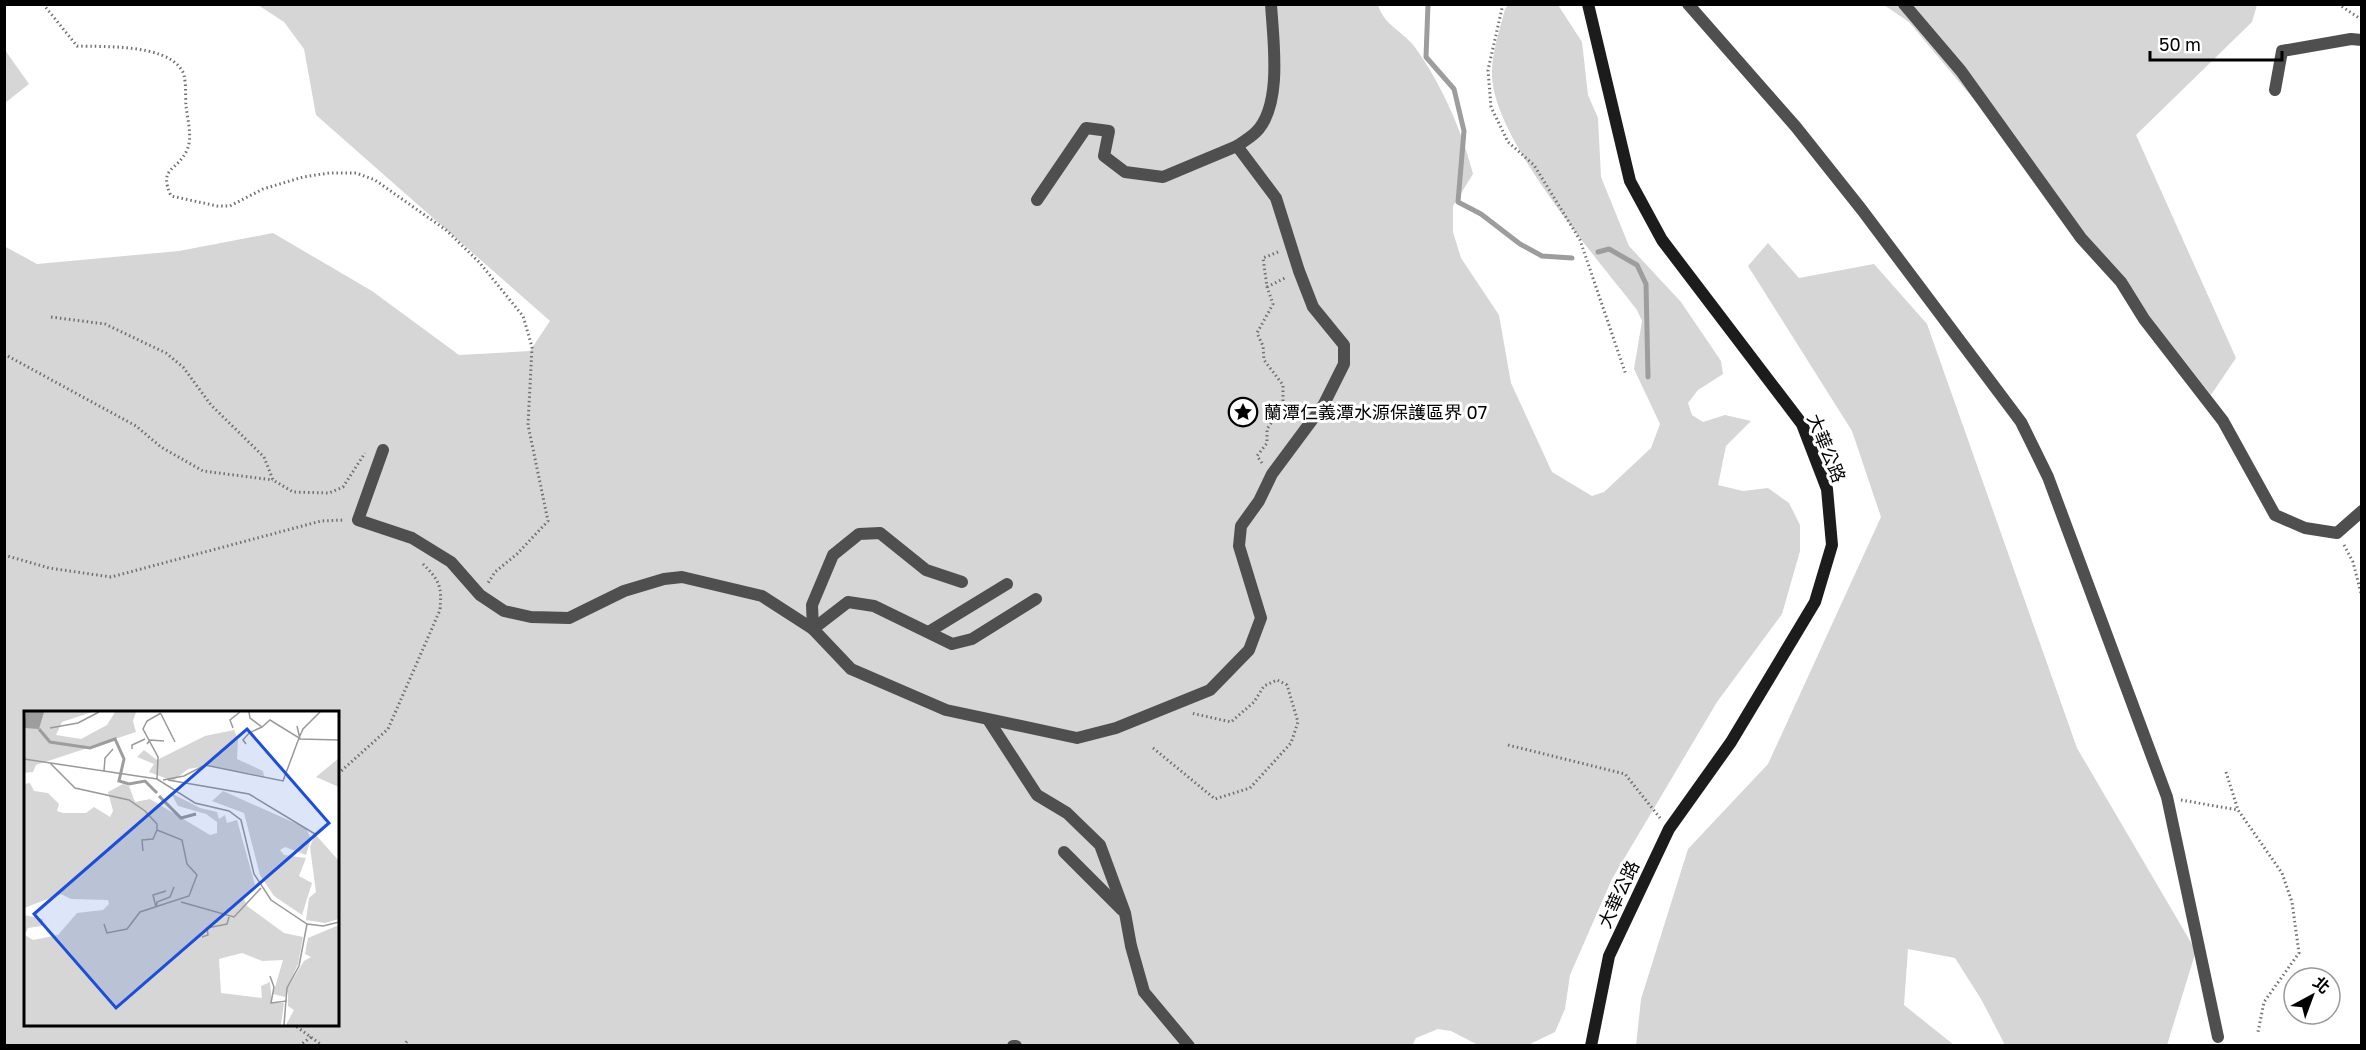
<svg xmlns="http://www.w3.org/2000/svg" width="2366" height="1050" font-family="'Golos Text','Noto Sans TC',sans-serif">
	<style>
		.green { fill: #d6d6d6; fill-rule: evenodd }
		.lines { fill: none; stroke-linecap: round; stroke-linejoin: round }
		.stream { stroke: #9d9d9d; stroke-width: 5 }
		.path { stroke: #717171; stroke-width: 3; stroke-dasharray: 1.5 3; stroke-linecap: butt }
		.minor { stroke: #4f4f4f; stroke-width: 12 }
		.secondary { stroke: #1c1c1c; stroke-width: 12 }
		.labels { text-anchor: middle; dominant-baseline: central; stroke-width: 6; stroke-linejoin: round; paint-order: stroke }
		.poi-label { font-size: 18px; fill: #000; stroke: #fff; text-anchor: start }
		.street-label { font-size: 18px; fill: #000; stroke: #fff }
		.inset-river { fill: none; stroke: #9d9d9d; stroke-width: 3 }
		.inset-road { fill: none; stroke: #999; stroke-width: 1.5 }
		.view { fill: #1d4ed8; fill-opacity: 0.15; stroke: #1d4ed8; stroke-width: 3 }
		.inset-edge { fill: none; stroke: #000; stroke-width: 3 }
	</style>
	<rect width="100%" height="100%" fill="#fff"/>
	<g class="green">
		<path d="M258,5H1378C1384,25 1401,30 1414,46C1441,83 1462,130 1473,174L1453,206V232L1461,258L1499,315L1511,383L1552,472L1592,496L1604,492L1651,448L1660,424L1634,369L1642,321L1637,310C1597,258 1490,136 1492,72C1492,52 1500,29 1505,9L1508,5H1558L1582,42L1588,95L1598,118L1601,177L1629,246L1681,302L1721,361L1723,374L1698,390L1688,403L1692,415L1703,422L1725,415L1751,421L1726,446L1718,485L1743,491L1768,488L1789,503L1800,525V551L1782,614L1717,702L1612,879L1570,975L1565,1009L1555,1032L1528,1045H1478L1451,1031L1438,1029L1416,1038L1412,1046L5,1045L4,246L37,264L179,251L273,233L372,291L459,355L530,351L550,321L316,115L304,49L284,22ZM26,712H338V1024H26Z"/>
		<polygon points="1884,5 2257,5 2252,22 2136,135 2236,358 2211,395 2063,206 1909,22"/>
		<polygon points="5,50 29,84 5,103 4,103"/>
		<polygon points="1768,243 1799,278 1874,264 1927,324 2077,748 2196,951 2167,1045 2005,1045 1981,999 1955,958 1908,949 1904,1005 1954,1045 1636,1046 1641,999 1688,849 1768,764 1881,517 1852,431 1748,266"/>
	</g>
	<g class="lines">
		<g class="stream">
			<polyline points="1428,4 1426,57 1454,89 1464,131 1458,202 1481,214 1520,244 1542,256 1572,258"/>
			<polyline points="1598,252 1609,249 1637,265 1646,284 1648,377"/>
		</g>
		<g class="path">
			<path d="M43,4L77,46C105,47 164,44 181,69C187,76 185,95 186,105C187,118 193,137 187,150C177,172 158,167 171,196L217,206H230L263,189L303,177L329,173H356L375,180L446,230L479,262L523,316L532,347L528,425L548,521L517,554L495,572L488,583"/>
			<polyline points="1503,4 1488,70 1491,107 1508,142 1534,165 1580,240 1626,375"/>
			<polyline points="2338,4 2362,20"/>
			<polyline points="1267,287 1287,277"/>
			<polyline points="51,317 105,324 166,353 183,367 211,405 264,457 273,480 293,492 329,493 343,487 365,453"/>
			<polyline points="4,354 136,426 161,447 203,471 273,480"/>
			<polyline points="1262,463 1257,456 1267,443 1267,429 1283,406 1283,385 1264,360 1263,346 1257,333 1273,304 1267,287 1263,258 1278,252"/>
			<polyline points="2344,545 2353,562 2362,597"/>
			<polyline points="4,555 49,568 111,577 321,521 344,520"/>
			<polyline points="1508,745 1625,774 1660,818"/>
			<polyline points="1153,748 1215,799 1250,788 1291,743 1298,722 1287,685 1277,680 1264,686 1254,702 1231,722 1191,713"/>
			<polyline points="2226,772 2238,810"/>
			<path d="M338,774L388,729L440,610C442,586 440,581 422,563"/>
			<polyline points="2181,800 2238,810 2282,873 2292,902 2299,953 2264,1002 2258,1032"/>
			<polyline points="293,1024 323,1046"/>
			<polyline points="299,1046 311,1037"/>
			<polyline points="403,1046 408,1040"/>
		</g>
		<g class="minor">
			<polyline points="1688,4 1796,127 1862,210 2021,422 2048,477 2167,797 2218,1037"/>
			<polyline points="1904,4 1961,71 2081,238 2121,282 2144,319 2223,421 2275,515 2305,528 2337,533 2362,511"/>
			<polyline points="2275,90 2282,51 2351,39 2362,40"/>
			<polyline points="1037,200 1086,128 1109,131 1104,156 1125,172 1163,177 1237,146"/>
			<path d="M383,450L358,520L412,538L451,562L480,595L504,611L531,617L569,618L624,591L664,579L682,577L762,596L813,629L851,669L946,710L1077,738L1116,728L1210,690L1249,650L1261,618L1239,546L1241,526L1259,501L1272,474L1324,404L1344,364V345L1313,307L1299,271L1276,198L1237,146C1243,142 1251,137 1256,132C1283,105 1273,39 1271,4"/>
			<polyline points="813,629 848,602 874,606 952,644 972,639 1036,599"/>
			<polyline points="813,629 812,605 833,555 859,534 880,533 926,570 962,582"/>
			<polyline points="930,631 1007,584"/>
			<polyline points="989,721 1037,795 1067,813 1100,845 1125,913 1131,946 1144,992 1189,1046"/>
			<polyline points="1064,852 1122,910"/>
			<polyline points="1013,1046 1016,1046"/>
		</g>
		<polyline class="secondary" points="1588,4 1630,181 1662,240 1802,424 1827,489 1832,545 1815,602 1731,742 1669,829 1609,956 1591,1046"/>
	</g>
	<defs>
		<g id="sight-ring" transform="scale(1.5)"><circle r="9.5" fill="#fff" stroke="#000" stroke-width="1.5"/><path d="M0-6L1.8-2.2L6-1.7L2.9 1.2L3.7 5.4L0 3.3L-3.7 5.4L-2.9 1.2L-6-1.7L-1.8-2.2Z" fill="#000"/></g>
	</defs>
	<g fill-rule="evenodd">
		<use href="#sight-ring" x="1243" y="412"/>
	</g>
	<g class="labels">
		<g class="poi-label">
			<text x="1264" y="412">蘭潭仁義潭水源保護區界 07</text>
		</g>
		<g class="street-label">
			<text transform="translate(1827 448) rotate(68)">大華公路</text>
			<text transform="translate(1618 894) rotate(-65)">大華公路</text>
		</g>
	</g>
	<g transform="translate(24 711)">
		<rect width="315" height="315" fill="#fff"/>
		<path d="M0,1H68L38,11L32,24L57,28L83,14L91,1H112L109,10L112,21L12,54L9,61L0,62ZM210,19L214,29L213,48L239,60L240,65L183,55L164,58L149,70L125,61L130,53L113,46L120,39L133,49L181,25ZM315,47V76L292,66ZM6,72L10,80L24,82L35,93L33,100L39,102H62L70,96L86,106L89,100L84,81L99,73L105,75L111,91L126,88L186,124L193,122V111L182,103L154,95L147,82L176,97L193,101L195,108L201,104L203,112L213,109L231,174L219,185L223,195L260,222L279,226L274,253L263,278L280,250L287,246L281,243L284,227L315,214V314H262L270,299L264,295V281L261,286L249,283L259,249L238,250L218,242L195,248L197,282L238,287L237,275L246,271L248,292H260L257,314H0V204L19,208L18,215L4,217L1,224L9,229L34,224L53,202L79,199L85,193L84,189L47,188L37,183L0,197V73ZM199,80L282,117L287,128L282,144L261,136L256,139L260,144L282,147L275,165L288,172L278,204L250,185L236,164L220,102L188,90ZM291,123L315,150V208L301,212L282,209L285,187L292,181L286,136Z" fill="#d6d6d6"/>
		<path d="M2,1H20L15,18L0,17Z" fill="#9d9d9d"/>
		<path class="inset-river" d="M15,18L26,31L66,37L91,28L100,48L95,70L105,73L121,70L133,82M135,85L157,107L172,103"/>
		<path class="inset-road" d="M225,1L226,7L238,16L246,9L275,27L279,18L296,1M137,3L151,31M273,15L276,28L315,29M26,17L54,12L75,1M209,17L206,9L216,1M123,33L126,29L140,30M222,33L219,29L225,22L238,16M108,38V34L121,28M0,48L133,68L171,92L205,100L217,109L230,163L247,189L283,213L299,215L315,211M26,52L51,77L105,89L121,100L133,113V119L158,129L163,153L173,164L165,185L116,201L103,218L83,222L80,213M80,60L81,47L89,38M133,68L134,46L119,18L123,10L137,2M139,69L160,65L181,54L259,70L275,27M144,69L225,83L291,123M119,140L118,129L129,128L133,119M157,191L210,206L237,177M132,196L133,191L146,186L150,176M132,196L129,184L142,180M178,226L184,224L183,217L203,213L205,206M246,265L250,276L247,292L263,290M260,314L263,277L275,255L283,213"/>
		<path class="view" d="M223,18L305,112L92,297L10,203Z"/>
		<rect width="315" height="315" class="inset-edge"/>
	</g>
	<rect width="2366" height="1050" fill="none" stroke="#000000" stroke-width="12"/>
	<g transform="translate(2312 996) rotate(41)"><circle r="28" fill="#ffffff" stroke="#999999" stroke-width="1.5"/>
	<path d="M0-4.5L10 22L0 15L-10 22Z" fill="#000000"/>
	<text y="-9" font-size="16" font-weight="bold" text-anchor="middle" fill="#000000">北</text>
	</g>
	<path d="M2150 51v9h132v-9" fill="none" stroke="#000000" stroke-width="3"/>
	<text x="2159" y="51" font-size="18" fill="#000000" stroke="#ffffff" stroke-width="4.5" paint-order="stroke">50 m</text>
</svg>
